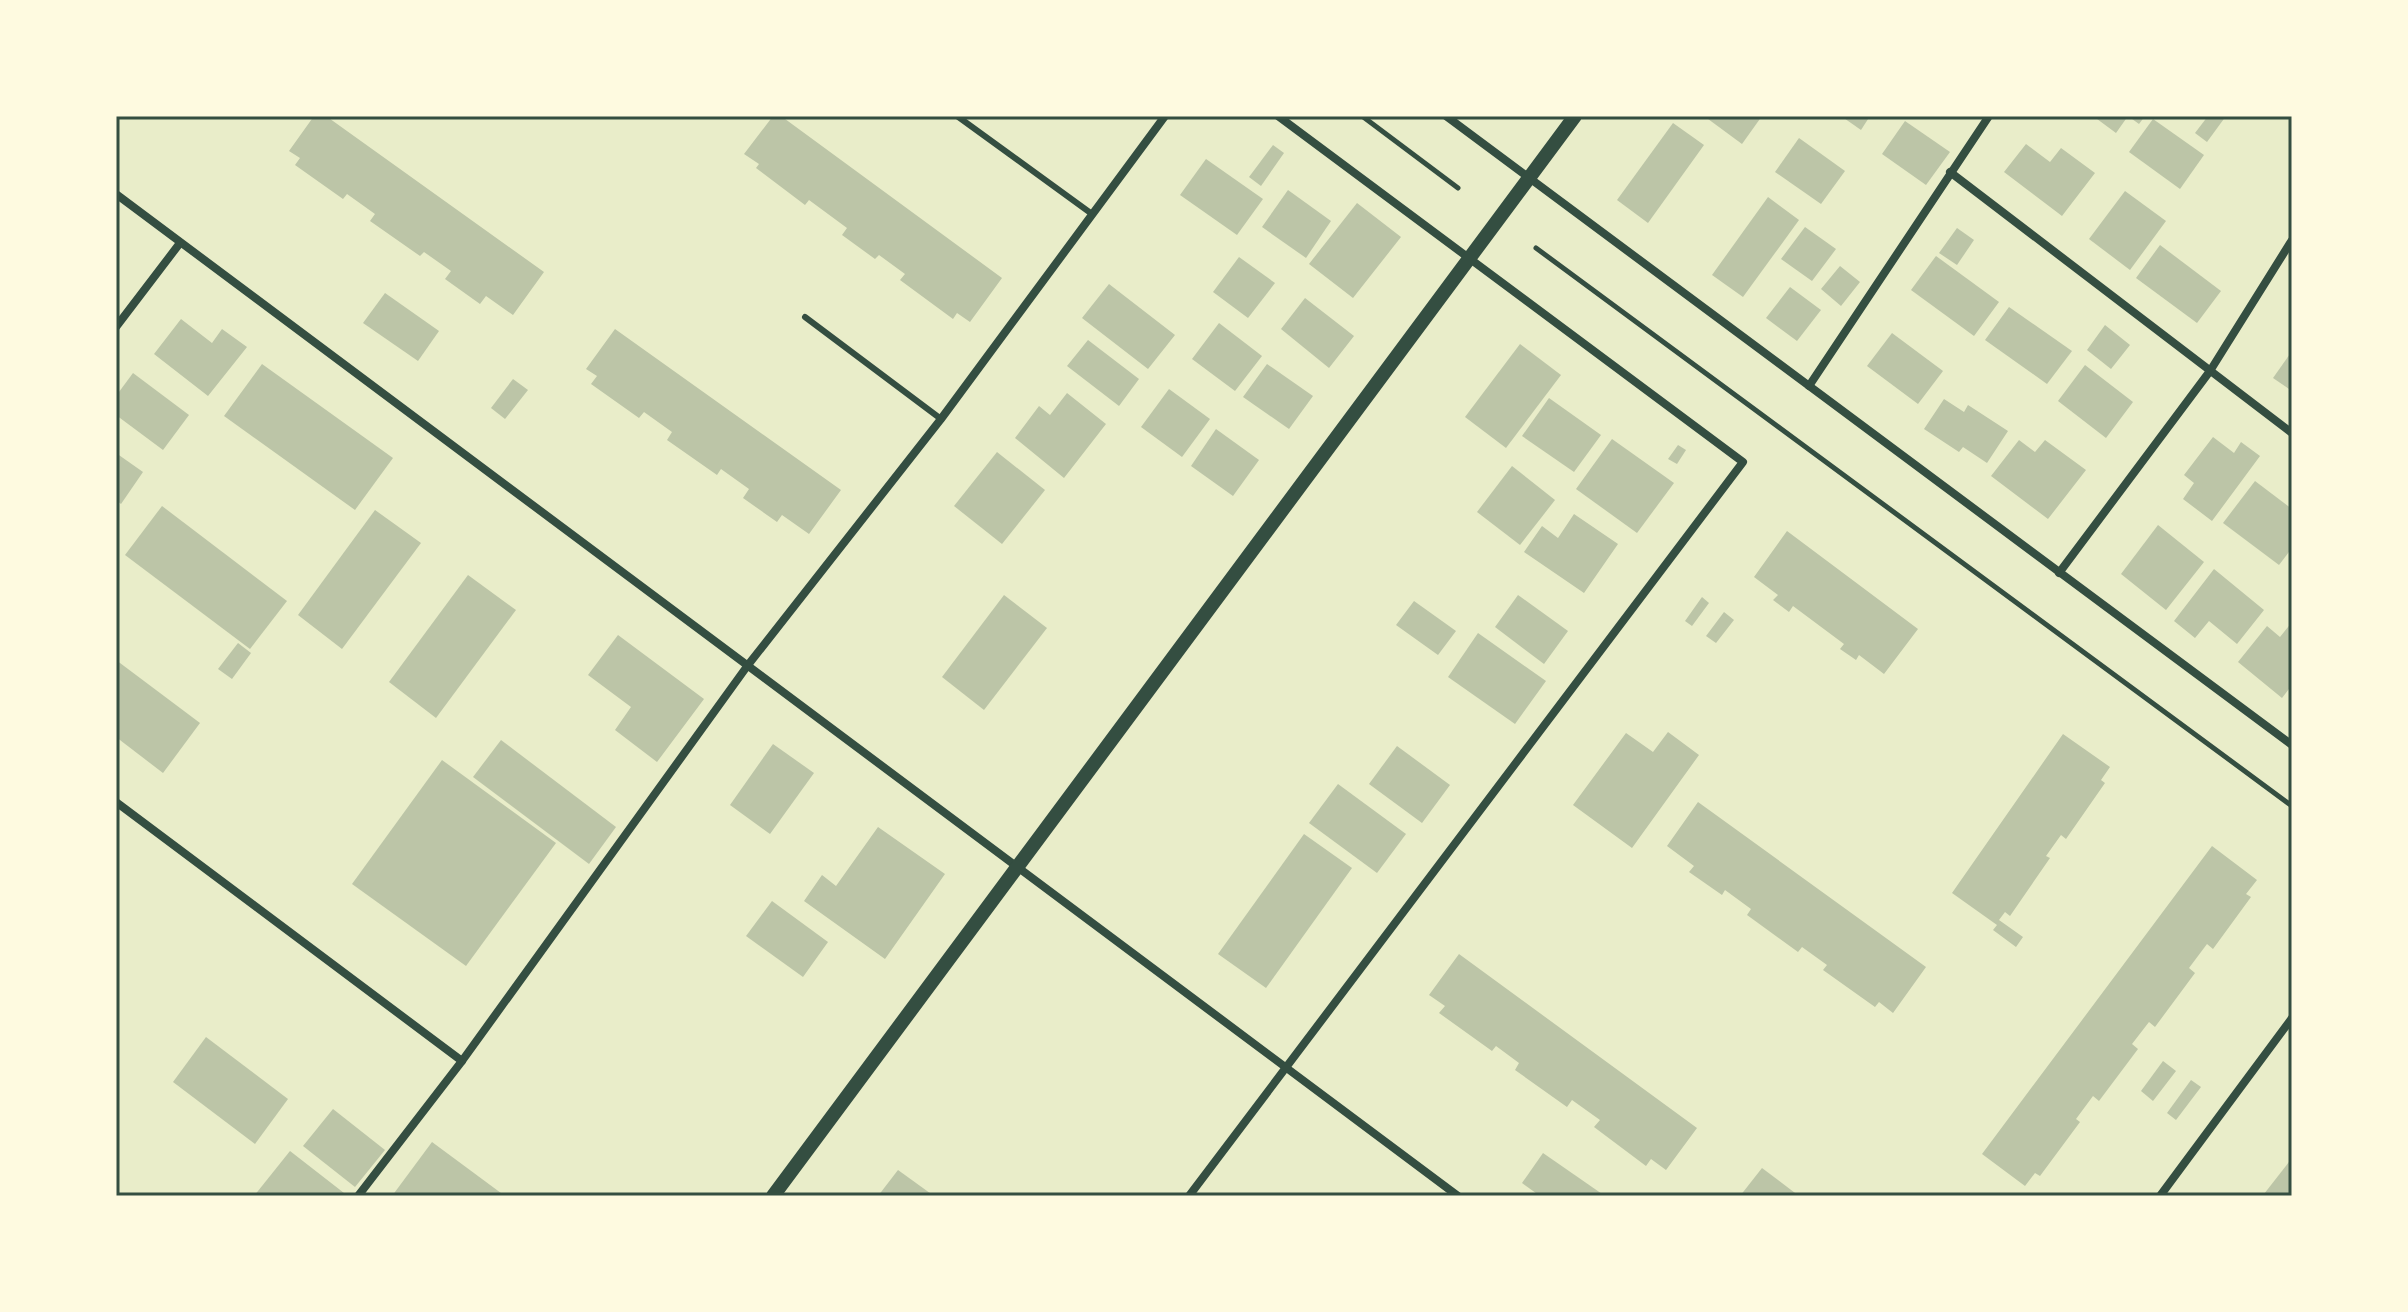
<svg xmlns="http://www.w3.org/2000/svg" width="2408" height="1312" font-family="Raleway,sans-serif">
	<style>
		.building { fill: #bcc5a7 }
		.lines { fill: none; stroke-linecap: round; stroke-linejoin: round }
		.path { stroke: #344e41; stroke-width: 5 }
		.service { stroke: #344e41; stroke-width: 6 }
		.minor { stroke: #344e41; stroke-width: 8 }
		.tertiary { stroke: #344e41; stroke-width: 14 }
		.neatline { fill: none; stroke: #344e41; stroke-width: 3 }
	</style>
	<rect width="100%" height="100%" fill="#e9edc9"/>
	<g class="building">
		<polygon points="314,116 326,116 544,272 513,315 486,296 480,304 445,279 451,271 424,252 420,256 370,221 375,214 347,194 343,199 295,165 300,158 289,151"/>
		<polygon points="773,116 781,116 1002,278 970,322 957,313 953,319 900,280 905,274 879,255 875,259 842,235 847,228 809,200 805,205 756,168 759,164 744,154"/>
		<polygon points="1704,116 1762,116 1742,144"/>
		<polygon points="1841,116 1870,116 1861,130"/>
		<polygon points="2093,116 2145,116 2139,124 2128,116 2116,133"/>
		<polygon points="2208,116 2226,116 2207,142 2195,133"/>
		<polygon points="2153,119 2204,155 2180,189 2129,152"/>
		<polygon points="1905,121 1950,152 1926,185 1882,154"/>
		<polygon points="1673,123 1704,145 1648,223 1617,200"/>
		<polygon points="1799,138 1845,171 1821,204 1775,172"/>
		<polygon points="2026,144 2050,162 2061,148 2095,173 2062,216 2004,172"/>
		<polygon points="1273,145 1284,153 1261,186 1249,177"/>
		<polygon points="1206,159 1263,199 1237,235 1180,195"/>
		<polygon points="1288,190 1331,221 1306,258 1262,227"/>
		<polygon points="2125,191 2166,221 2130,270 2089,239"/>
		<polygon points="1768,197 1799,220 1743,297 1712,275"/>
		<polygon points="1357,203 1401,237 1353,298 1309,264"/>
		<polygon points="1805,227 1836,249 1812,281 1781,259"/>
		<polygon points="1957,228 1974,240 1957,265 1939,253"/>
		<polygon points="2160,245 2221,291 2197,323 2136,278"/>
		<polygon points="1936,256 1999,302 1974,336 1911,290"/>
		<polygon points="1239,257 1275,283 1248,318 1213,292"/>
		<polygon points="1840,266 1860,282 1841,306 1821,289"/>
		<polygon points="1109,284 1175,335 1148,369 1082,318"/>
		<polygon points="1790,287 1821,310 1797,341 1766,318"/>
		<polygon points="385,293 439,331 418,361 363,323"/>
		<polygon points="1305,298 1354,336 1329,368 1281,329"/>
		<polygon points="2009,307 2072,351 2047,384 1985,340"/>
		<polygon points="181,319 212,343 222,329 247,347 208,396 154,354"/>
		<polygon points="1219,323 1262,356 1235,391 1192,359"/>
		<polygon points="2105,325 2130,345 2111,369 2087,350"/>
		<polygon points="615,329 841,490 809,534 782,515 777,522 743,498 749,489 721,469 717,475 667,440 672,432 644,412 639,418 591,384 597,376 586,369"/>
		<polygon points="1892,333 1943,371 1918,404 1867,366"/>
		<polygon points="1088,340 1139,379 1119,406 1067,366"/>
		<polygon points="1520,344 1561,375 1506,448 1465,417"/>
		<polygon points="2292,351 2292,391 2273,378"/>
		<polygon points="262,364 393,458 355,510 224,416"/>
		<polygon points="1267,364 1313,396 1289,429 1243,397"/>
		<polygon points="2085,365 2133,402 2106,438 2058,401"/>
		<polygon points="133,373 189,415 163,450 116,415 116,396"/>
		<polygon points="513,379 528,390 505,419 491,408"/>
		<polygon points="1169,389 1210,419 1182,457 1141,427"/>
		<polygon points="1067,393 1106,424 1064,478 1015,438 1039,406 1050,415"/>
		<polygon points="1549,398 1601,435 1574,472 1522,436"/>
		<polygon points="1944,399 1964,412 1968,405 2008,431 1987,463 1963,447 1959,452 1924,429"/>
		<polygon points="1216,429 1259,460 1233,496 1191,466"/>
		<polygon points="2213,437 2234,453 2241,442 2260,456 2212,521 2183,499 2194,483 2184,475"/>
		<polygon points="1612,439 1674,483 1637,533 1576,489"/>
		<polygon points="2019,440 2035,452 2045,440 2086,470 2048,519 1991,476"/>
		<polygon points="1678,445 1686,450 1677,464 1668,459"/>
		<polygon points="997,452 1045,490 1002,544 954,506"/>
		<polygon points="116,453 143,472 121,504 116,500"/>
		<polygon points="1512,466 1555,500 1520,545 1477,512"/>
		<polygon points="2255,481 2292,509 2292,548 2279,565 2223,523"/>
		<polygon points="162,506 287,601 250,649 125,555"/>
		<polygon points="375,510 421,543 342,649 298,615"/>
		<polygon points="1574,514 1618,544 1584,593 1524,552 1542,526 1558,538"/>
		<polygon points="2158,525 2204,562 2166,610 2121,574"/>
		<polygon points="1787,531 1918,629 1884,674 1859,655 1856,660 1840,649 1844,644 1793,606 1789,612 1773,600 1778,595 1754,577"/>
		<polygon points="2214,569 2264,610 2237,644 2209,621 2195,638 2174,621"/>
		<polygon points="468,575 516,610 436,718 389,682"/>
		<polygon points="1004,595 1047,628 984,710 942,677"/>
		<polygon points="1518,595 1568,631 1544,664 1495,627"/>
		<polygon points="1702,597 1709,603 1692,626 1685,621"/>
		<polygon points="1414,601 1456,631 1438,655 1396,625"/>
		<polygon points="1724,612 1734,620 1716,643 1706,636"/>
		<polygon points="2292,622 2292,685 2282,698 2238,662 2267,626 2280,637"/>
		<polygon points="1478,633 1546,681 1515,724 1448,677"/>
		<polygon points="618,635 704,699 657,762 615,730 631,707 588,675"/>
		<polygon points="238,643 251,653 232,679 218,669"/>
		<polygon points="116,660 200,723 163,773 116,737"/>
		<polygon points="1668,732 1699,755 1632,848 1573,805 1626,733 1653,752"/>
		<polygon points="2063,734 2110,767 2101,780 2105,783 2066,839 2061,835 2046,856 2050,858 2010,916 2005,912 1999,920 2023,937 2016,947 1993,930 1997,925 1952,893"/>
		<polygon points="501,740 616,827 589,864 473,777"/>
		<polygon points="773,744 814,773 770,834 730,805"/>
		<polygon points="1397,746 1450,785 1422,823 1369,784"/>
		<polygon points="442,760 556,843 466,966 352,884"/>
		<polygon points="1338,784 1406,834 1377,873 1309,823"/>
		<polygon points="1698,802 1926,967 1893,1013 1879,1002 1875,1007 1823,970 1827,965 1802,947 1798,952 1747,915 1751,909 1725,890 1722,895 1689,872 1694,866 1667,846"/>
		<polygon points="878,827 945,874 885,959 804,901 822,875 836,886"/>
		<polygon points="1304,834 1352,868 1266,988 1218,954"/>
		<polygon points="2212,846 2257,880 2246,894 2251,897 2213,949 2207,944 2189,968 2195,973 2155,1027 2149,1022 2132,1044 2138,1049 2099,1101 2093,1096 2076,1119 2080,1122 2040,1176 2035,1173 2025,1186 1982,1154"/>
		<polygon points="772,901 828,942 803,977 746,936"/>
		<polygon points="1459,954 1697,1128 1666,1170 1651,1159 1646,1166 1594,1127 1600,1120 1572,1100 1567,1107 1515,1070 1519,1063 1496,1046 1492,1051 1439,1013 1445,1006 1429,995"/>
		<polygon points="206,1037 288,1099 255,1144 173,1082"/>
		<polygon points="2163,1061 2176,1071 2153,1101 2141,1091"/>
		<polygon points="2191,1080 2201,1087 2176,1120 2167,1113"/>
		<polygon points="333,1109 385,1150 355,1187 303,1146"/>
		<polygon points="432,1142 505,1196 392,1196"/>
		<polygon points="290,1151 344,1193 341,1196 254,1196"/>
		<polygon points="1543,1153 1605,1196 1540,1196 1522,1183"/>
		<polygon points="2292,1158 2292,1196 2266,1196 2264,1194"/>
		<polygon points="1762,1168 1799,1196 1740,1196"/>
		<polygon points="898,1170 934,1196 878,1196"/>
	</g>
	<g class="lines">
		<g class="path">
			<polyline points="1362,116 1458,188"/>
			<polyline points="1536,248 2292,806"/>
		</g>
		<g class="service">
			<polyline points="957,116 1092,214"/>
			<polyline points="805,317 941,419"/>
		</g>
		<g class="minor">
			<polyline points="1446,116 2292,745"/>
			<polyline points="1950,172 2292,433"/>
			<polyline points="116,194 1458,1196"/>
			<polyline points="116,327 180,243"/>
			<polyline points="1809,386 1989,116"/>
			<polyline points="2059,573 2210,371 2292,240"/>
			<polyline points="116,802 462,1061"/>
			<polyline points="358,1196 462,1061 748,665 941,419 1165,116"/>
			<polyline points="1189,1196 1743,462 1278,116"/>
			<polyline points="2160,1196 2292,1018"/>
		</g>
		<polyline class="tertiary" points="773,1196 1575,116"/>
	</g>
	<rect width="2408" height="1312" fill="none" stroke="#fefae0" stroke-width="236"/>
	<rect x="118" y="118" width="2172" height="1076" class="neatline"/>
</svg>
